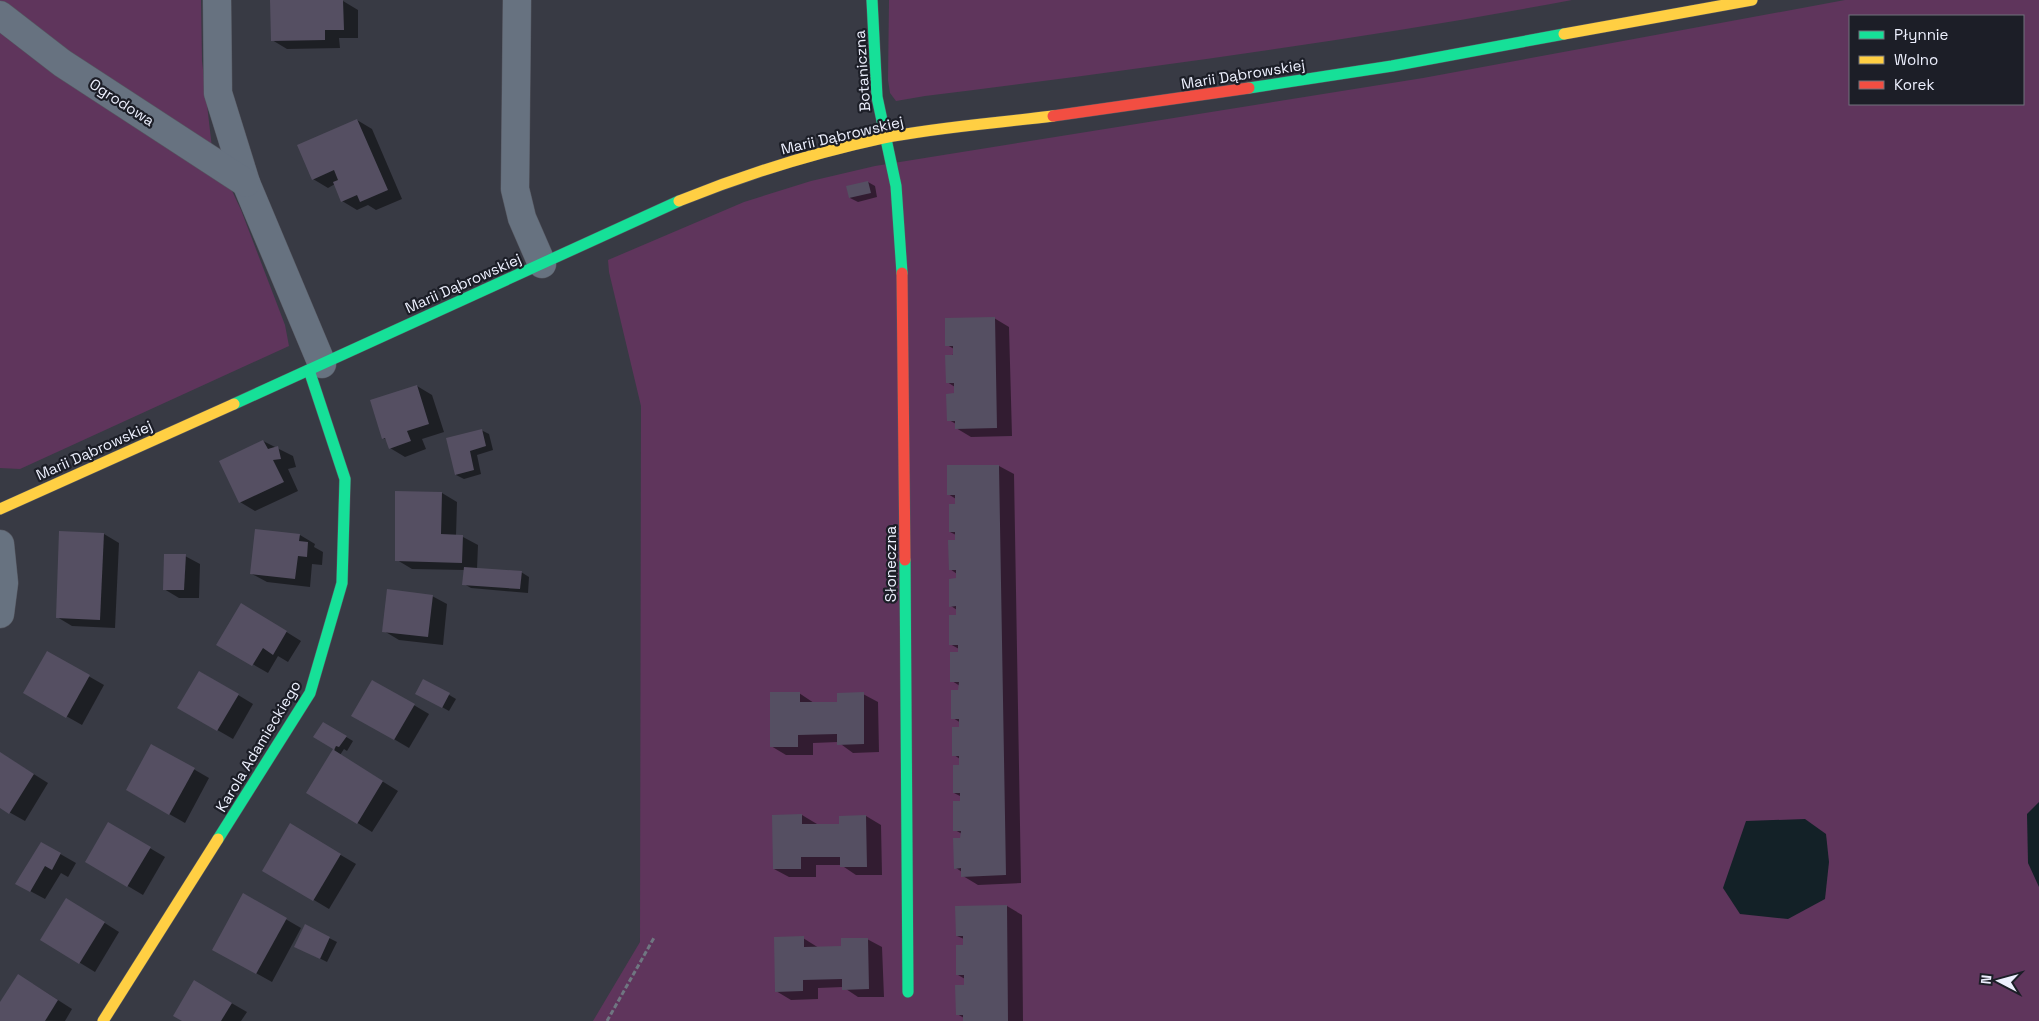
<svg xmlns="http://www.w3.org/2000/svg" width="2039" height="1021" font-family="'Space Grotesk',sans-serif">
	<style>
		.green { fill: #5f355c; fill-rule: evenodd }
		.water { fill: #132127 }
		.shadow { fill: #0007 }
		.building { fill: #554f62 }
		.lines { fill: none; stroke-linecap: round; stroke-linejoin: round }
		.street-casing { stroke: #565861; stroke-width: 29 }
		.fast-casing { stroke: #565861; stroke-width: 12 }
		.slow-casing { stroke: #565861; stroke-width: 12 }
		.jam-casing { stroke: #565861; stroke-width: 12 }
		.path { stroke: #6f7681; stroke-width: 3; stroke-dasharray: 5 2.5; stroke-linecap: butt }
		.street { stroke: #677280; stroke-width: 28 }
		.fast { stroke: #16e098; stroke-width: 11 }
		.slow { stroke: #ffcf43; stroke-width: 11 }
		.jam { stroke: #f24e42; stroke-width: 11 }
		.labels { text-anchor: middle; dominant-baseline: central; stroke-width: 4.5; stroke-linejoin: round; paint-order: stroke }
		.street-label { font-size: 15px; fill: #edf0fe; stroke: #1c1e27 }
	</style>
	<rect width="100%" height="100%" fill="#383a44"/>
	<g class="green">
		<polygon points="0,0 201,0 202,61 212,148 241,210 285,325 289,346 20,469 0,468"/>
		<path d="M889,0H1572C1357,40 1142,69 925,96L896,101L890,93L888,80Z"/>
		<path d="M1845,0H2039V1021H593L640,942L641,406L609,272L608,260L744,202L811,181L875,166L1423,78ZM1850,16H2023V104H1850Z"/>
	</g>
	<g class="water">
		<polygon points="2039,802 2039,887 2028,863 2027,814"/>
		<polygon points="1805,819 1826,834 1829,862 1825,899 1788,919 1740,914 1723,888 1746,821"/>
	</g>
	<g class="shadow">
		<polygon points="271,0 343,1 358,10 358,38 339,38 340,48 287,49 272,40"/>
		<polygon points="357,120 372,129 402,199 376,210 368,205 357,210 342,201 335,184 328,188 313,179"/>
		<polygon points="868,182 875,186 877,197 858,202 850,198 848,187"/>
		<polygon points="994,318 1009,327 1012,436 971,437 956,428 956,424 949,420 955,387 947,382 954,349 947,345"/>
		<polygon points="417,386 432,395 444,432 422,439 426,449 405,457 390,448 387,440 383,438"/>
		<polygon points="481,430 489,434 493,450 477,455 481,474 464,479 456,475 447,439"/>
		<polygon points="263,441 293,456 296,467 288,469 298,491 255,511 240,502"/>
		<polygon points="999,466 1014,474 1021,883 978,885 963,876 962,872 956,868 962,834 955,830 962,802 962,797 954,793 960,759 954,755 961,728 961,723 953,718 960,686 952,681 959,649 950,644 958,616 957,610 951,606 958,579 957,574 950,569 957,542 956,535 950,532 956,499 948,494"/>
		<polygon points="442,493 457,502 456,536 463,537 478,545 477,569 521,572 529,577 528,593 471,588 464,584 465,570 412,569 397,560"/>
		<polygon points="104,534 119,543 115,628 72,626 57,617"/>
		<polygon points="300,535 315,544 314,547 323,552 322,565 312,564 310,587 267,582 252,574"/>
		<polygon points="185,556 200,564 199,598 179,598 164,589"/>
		<polygon points="432,596 447,604 443,645 399,640 384,631"/>
		<polygon points="256,613 301,641 288,662 278,656 268,673 218,644"/>
		<polygon points="48,653 104,685 82,725 25,693"/>
		<polygon points="200,672 253,704 233,739 179,708"/>
		<polygon points="424,680 456,699 449,711 417,693"/>
		<polygon points="373,681 429,714 409,748 353,715"/>
		<polygon points="799,693 814,703 838,703 863,694 878,702 879,752 853,753 838,742 813,743 813,755 786,755 771,746"/>
		<polygon points="323,723 353,741 347,751 344,749 340,755 398,791 372,832 308,792 335,749 315,737"/>
		<polygon points="152,745 209,778 185,823 127,790"/>
		<polygon points="0,753 48,783 25,821 0,807"/>
		<polygon points="802,815 817,824 841,825 866,816 881,825 882,875 856,875 841,865 816,865 816,877 789,877 774,869"/>
		<polygon points="109,824 165,857 143,895 87,862"/>
		<polygon points="290,825 356,864 329,909 264,870"/>
		<polygon points="41,843 76,863 68,877 61,873 45,899 17,884"/>
		<polygon points="244,895 301,928 272,982 229,958"/>
		<polygon points="1007,906 1022,915 1023,1021 964,1021 964,1018 957,1014 966,986 965,979 958,975 964,946 964,939 957,936"/>
		<polygon points="81,908 119,932 95,972 41,939"/>
		<polygon points="305,926 337,942 327,962 303,950"/>
		<polygon points="803,938 819,948 843,948 867,939 882,947 884,997 858,997 843,987 818,988 818,999 791,1000 776,991"/>
		<polygon points="195,982 247,1012 241,1021 185,1021"/>
		<polygon points="33,984 72,1009 65,1021 0,1020 0,1004"/>
	</g>
	<g class="building">
		<polygon points="270,0 343,0 344,30 325,30 325,40 271,41"/>
		<polygon points="357,119 388,190 360,202 357,195 341,202 333,182 338,180 334,170 312,180 297,145"/>
		<polygon points="868,181 871,193 849,198 846,186"/>
		<polygon points="995,317 997,428 955,429 955,421 947,421 946,394 954,393 954,383 946,383 945,355 953,355 953,346 945,346 945,318"/>
		<polygon points="417,385 429,424 407,431 411,441 389,449 385,438 382,439 370,400"/>
		<polygon points="482,429 486,446 470,451 474,470 455,475 446,438"/>
		<polygon points="263,440 268,449 278,446 281,459 273,460 284,482 239,503 219,461"/>
		<polygon points="947,465 999,465 1006,875 961,877 961,868 954,869 953,838 960,838 961,831 953,831 953,801 960,801 960,793 953,793 953,765 959,765 959,756 952,756 952,727 959,727 959,719 951,719 951,690 958,690 959,682 950,682 950,652 958,652 958,645 949,645 949,615 956,615 956,606 949,607 949,579 956,578 956,570 949,570 948,540 955,540 955,532 949,532 949,504 955,504 955,495 947,495"/>
		<polygon points="395,491 442,492 441,534 463,535 462,563 395,561"/>
		<polygon points="255,529 300,534 299,541 308,542 307,557 298,556 295,579 250,574"/>
		<polygon points="59,531 104,533 100,620 56,618"/>
		<polygon points="164,554 186,554 184,590 163,590"/>
		<polygon points="464,567 522,571 520,589 462,585"/>
		<polygon points="387,589 433,595 428,637 382,632"/>
		<polygon points="241,603 287,631 273,655 263,648 252,666 216,645"/>
		<polygon points="47,651 90,675 66,718 23,693"/>
		<polygon points="199,671 239,694 217,731 177,708"/>
		<polygon points="423,679 450,693 442,708 415,694"/>
		<polygon points="372,680 415,704 394,740 351,716"/>
		<polygon points="770,692 800,692 800,702 837,702 837,693 864,692 864,744 837,745 837,734 798,735 798,747 770,747"/>
		<polygon points="323,722 347,736 339,747 336,746 334,750 383,781 357,824 306,793 333,749 313,737"/>
		<polygon points="151,744 195,768 169,815 126,790"/>
		<polygon points="0,752 34,774 9,814 0,808"/>
		<polygon points="802,814 802,824 839,824 839,816 866,815 867,867 840,867 840,857 801,857 801,869 773,869 772,815"/>
		<polygon points="108,822 151,847 127,887 85,862"/>
		<polygon points="290,823 341,854 313,901 262,871"/>
		<polygon points="41,842 61,853 52,870 45,866 30,892 15,884"/>
		<polygon points="243,893 287,918 256,974 212,950"/>
		<polygon points="66,898 105,922 79,964 40,940"/>
		<polygon points="1007,905 1008,1021 963,1021 963,1015 956,1015 955,985 964,985 964,975 956,975 956,945 963,945 963,936 956,936 955,906"/>
		<polygon points="305,924 330,937 320,959 294,947"/>
		<polygon points="804,936 804,947 841,946 841,938 868,938 869,989 842,990 842,979 803,980 803,991 775,992 774,937"/>
		<polygon points="18,974 58,1000 45,1021 0,1021 0,1002"/>
		<polygon points="194,980 232,1003 221,1021 182,1021 173,1016"/>
	</g>
	<g class="lines">
		<g class="street-casing">
			<g id="street">
				<polyline points="217,0 218,93 246,183 322,364"/>
				<polyline points="517,0 515,189 522,218 542,264"/>
				<polyline points="0,15 62,63 246,183"/>
				<polyline points="0,544 4,583 0,614"/>
			</g>
		</g>
		<g class="fast-casing">
			<g id="fast">
				<polyline points="872,0 877,97 896,186 902,273"/>
				<polyline points="1249,88 1392,66 1564,34"/>
				<polyline points="234,404 679,201"/>
				<polyline points="905,560 908,992"/>
				<polyline points="218,839 310,693 342,583 345,479 309,370"/>
			</g>
		</g>
		<g class="slow-casing">
			<g id="slow">
				<polyline points="1564,34 1752,0"/>
				<path d="M679,201C746,174 813,153 883,138C938,127 997,123 1053,116"/>
				<polyline points="0,509 234,404"/>
				<polyline points="103,1021 218,839"/>
			</g>
		</g>
		<g class="jam-casing">
			<g id="jam">
				<polyline points="1053,116 1249,88"/>
				<polyline points="902,273 905,560"/>
			</g>
		</g>
		<polyline class="path" points="607,1021 655,936"/>
		<use href="#street" class="street"/>
		<use href="#fast" class="fast"/>
		<use href="#slow" class="slow"/>
		<use href="#jam" class="jam"/>
	</g>
	<g class="labels">
		<g class="street-label">
			<text transform="translate(862 71) rotate(-94)">Botaniczna</text>
			<text transform="translate(1243 74) rotate(-9)">Marii Dąbrowskiej</text>
			<text transform="translate(122 102) rotate(33)">Ogrodowa</text>
			<text transform="translate(842 135) rotate(-13)">Marii Dąbrowskiej</text>
			<text transform="translate(463 283) rotate(-24)">Marii Dąbrowskiej</text>
			<text transform="translate(94 450) rotate(-24)">Marii Dąbrowskiej</text>
			<text transform="translate(890 564) rotate(-90)">Słoneczna</text>
			<text transform="translate(258 746) rotate(-59)">Karola Adamieckiego</text>
		</g>
	</g>
	<rect x="1849" y="15" width="175" height="90" fill="#1c1e27" stroke="#70727d"/>
	<rect x="1859" y="31" width="25" height="8" fill="#16e098" stroke="#70727d"/>
	<text x="1894" y="40" font-size="15" fill="#edf0fe">Płynnie</text>
	<rect x="1859" y="56" width="25" height="8" fill="#ffcf43" stroke="#70727d"/>
	<text x="1894" y="65" font-size="15" fill="#edf0fe">Wolno</text>
	<rect x="1859" y="81" width="25" height="8" fill="#f24e42" stroke="#70727d"/>
	<text x="1894" y="90" font-size="15" fill="#edf0fe">Korek</text>
	<g transform="translate(1999 981) rotate(276)" stroke="#1c1e27" stroke-width="4" paint-order="stroke">
	<path d="M0-4L9 19L0 12L-9 19Z" fill="#edf0fe"/>
	<text y="-8" font-size="14" font-weight="bold" text-anchor="middle" fill="#edf0fe">N</text>
	</g>
</svg>
